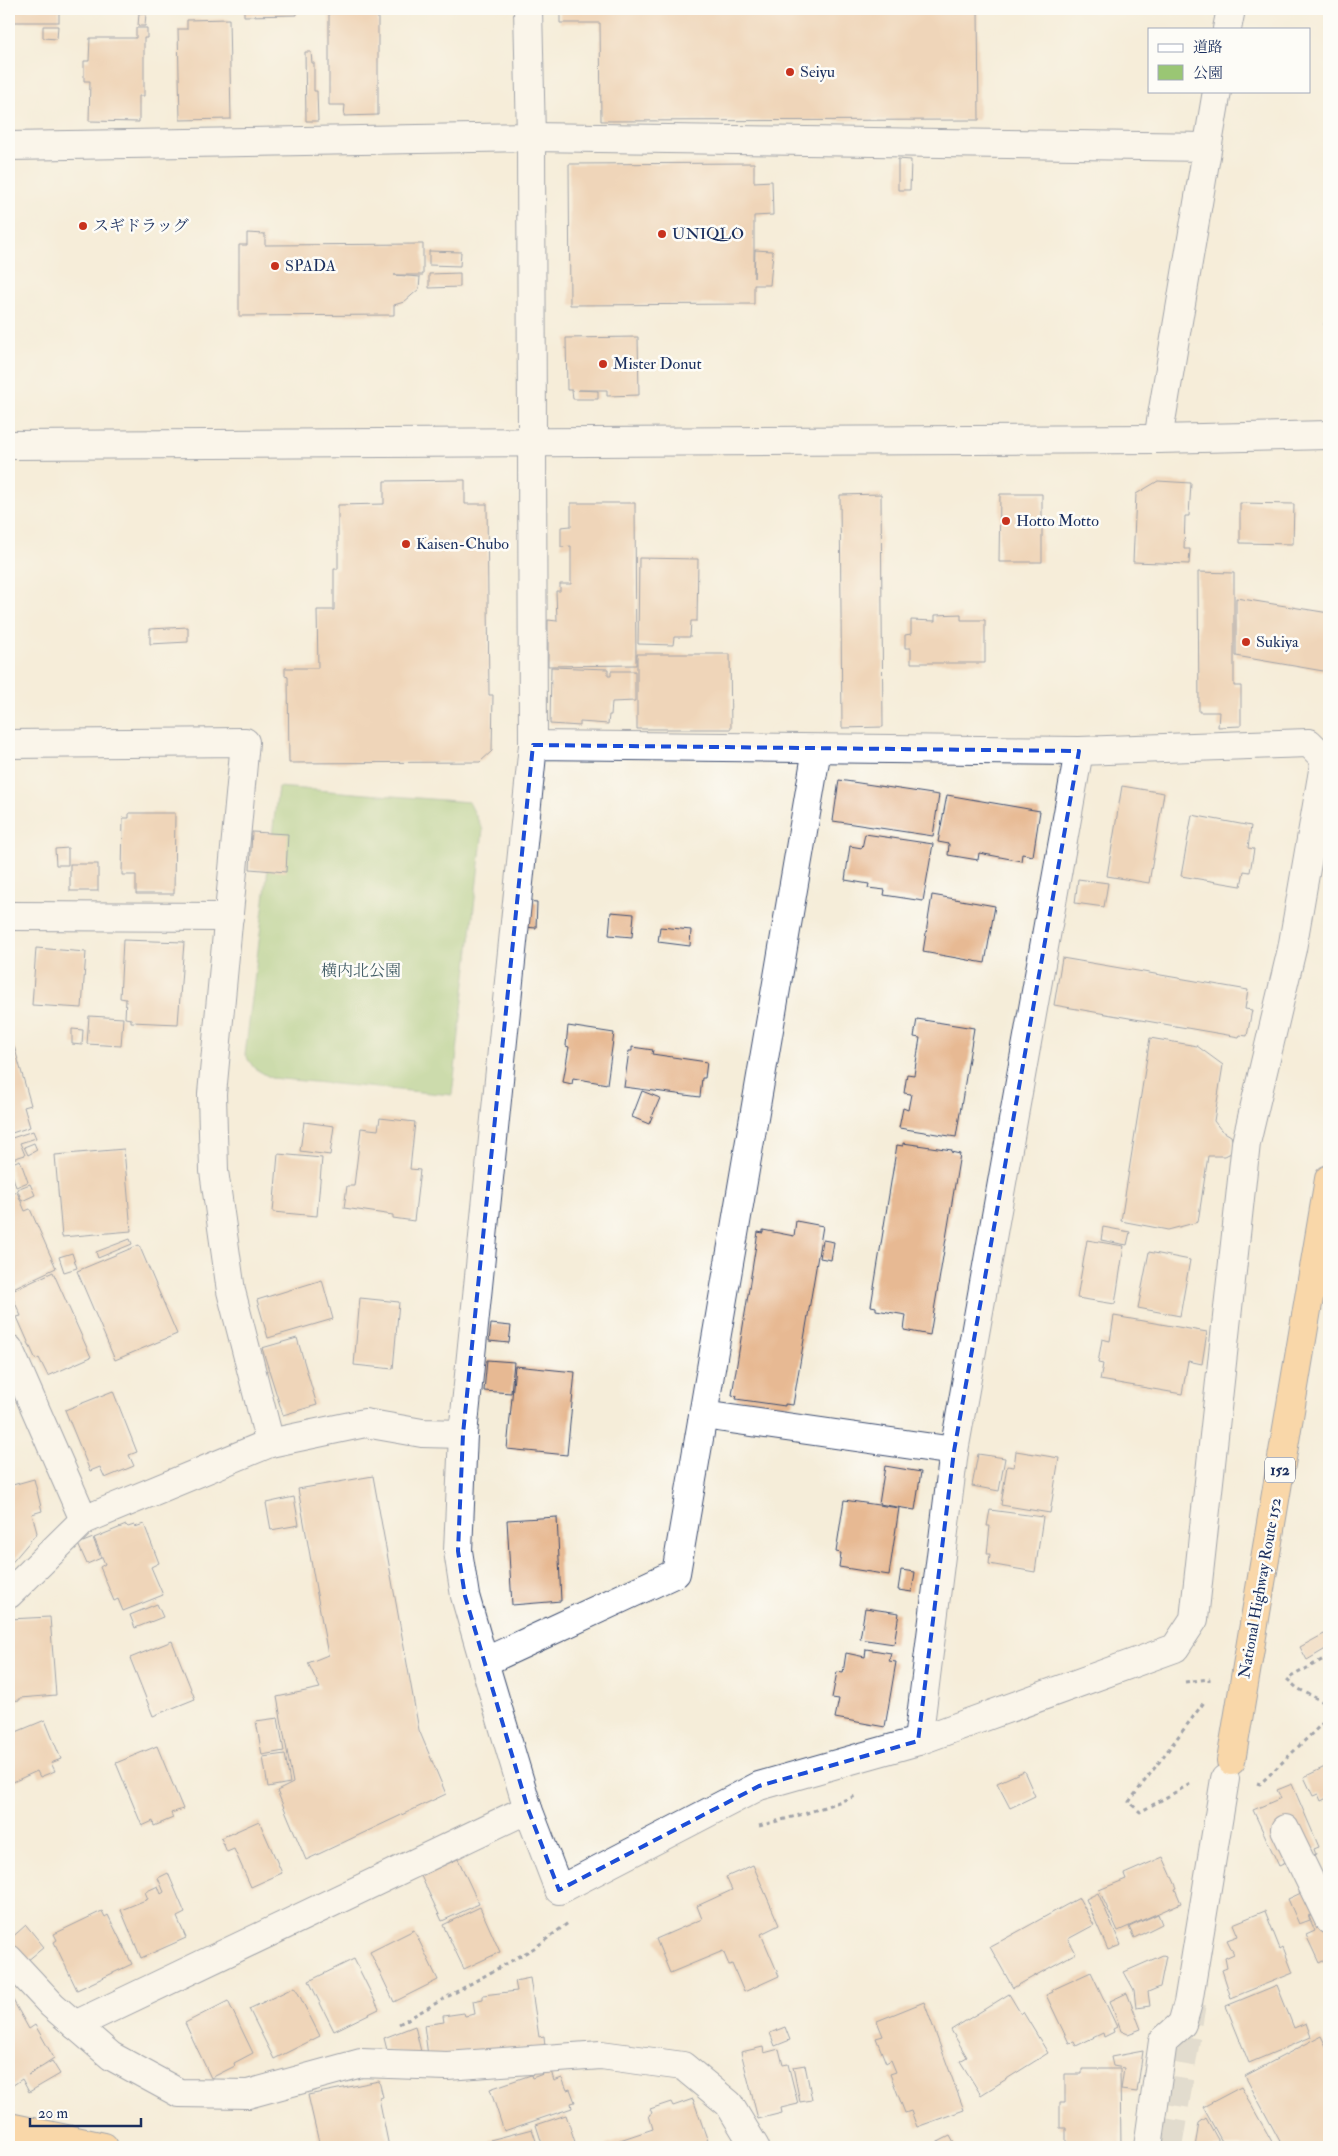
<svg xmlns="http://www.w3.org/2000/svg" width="1338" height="2156" font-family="'IM FELL Double Pica','Noto Serif JP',serif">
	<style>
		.green { fill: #9ac674; stroke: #5a7a69 }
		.building { fill: #e7b993 }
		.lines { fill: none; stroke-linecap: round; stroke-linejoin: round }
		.highway-tunnel { stroke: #c9c7c0; stroke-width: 28; stroke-dasharray: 28 14; stroke-linecap: butt }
		.minor-casing { stroke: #3c4c70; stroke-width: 30 }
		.highway-casing { stroke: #3c4c70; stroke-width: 30 }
		.path { stroke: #3c4c70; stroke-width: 3; stroke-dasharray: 4 4; stroke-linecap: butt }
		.minor { stroke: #fff; stroke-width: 28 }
		.highway { stroke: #fcbd6f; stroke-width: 28 }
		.marked { fill: none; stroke: #1d4ed8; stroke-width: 4; stroke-dasharray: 10 6; stroke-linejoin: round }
		.poi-dot { fill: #c8321e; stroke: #fdfcf7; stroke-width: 2 }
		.labels { text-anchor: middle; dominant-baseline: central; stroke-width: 5; stroke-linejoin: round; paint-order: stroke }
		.shield { fill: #fdfcf7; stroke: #5f6c8c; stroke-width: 1 }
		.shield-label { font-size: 15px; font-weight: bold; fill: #1b2f5e }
		.poi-label { font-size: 16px; fill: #1b2f5e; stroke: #fdfcf7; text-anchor: start }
		.park-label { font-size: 16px; fill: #415c65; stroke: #fdfcf7 }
		.street-label { font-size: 16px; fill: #1b2f5e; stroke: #fdfcf7 }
	</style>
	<rect width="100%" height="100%" fill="#fdfcf7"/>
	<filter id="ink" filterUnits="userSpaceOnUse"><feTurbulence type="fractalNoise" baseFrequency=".02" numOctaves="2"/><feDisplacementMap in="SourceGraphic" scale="10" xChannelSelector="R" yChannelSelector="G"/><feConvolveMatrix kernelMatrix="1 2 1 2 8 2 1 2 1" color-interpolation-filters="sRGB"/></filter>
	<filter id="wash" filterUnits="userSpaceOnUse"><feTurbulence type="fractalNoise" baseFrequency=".0096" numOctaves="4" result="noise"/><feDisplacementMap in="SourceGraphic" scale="20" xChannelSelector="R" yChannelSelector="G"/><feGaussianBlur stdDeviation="1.12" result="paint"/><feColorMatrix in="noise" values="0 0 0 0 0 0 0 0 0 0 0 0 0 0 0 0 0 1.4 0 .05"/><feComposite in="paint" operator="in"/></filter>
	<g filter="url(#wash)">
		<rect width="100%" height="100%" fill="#f5edd9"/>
		<polygon class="green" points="278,787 469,802 483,830 452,1095 271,1078 254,1068 245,1055"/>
		<g id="blocks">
			<g class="building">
				<rect x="9" y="9" width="50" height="13"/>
				<polygon points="244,9 297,9 297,15 244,16"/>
				<polygon points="329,9 378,9 378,115 344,116 345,105 329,105"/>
				<polygon points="560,9 978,9 979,120 601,121 600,23 560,23"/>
				<polygon points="139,13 146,13 145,26 138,26"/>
				<polygon points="229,19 231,119 180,120 178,29 187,29 187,20"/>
				<polygon points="43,26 58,26 57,39 43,38"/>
				<polygon points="136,28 147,28 147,38 144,38 144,96 139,96 139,122 89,121 90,81 84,81 84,61 89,61 90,38 136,38"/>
				<polygon points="305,52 311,52 312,63 314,63 314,91 317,91 318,121 306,121"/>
				<polygon points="898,159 911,160 910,190 898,190"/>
				<polygon points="754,163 754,182 772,181 773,215 754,216 754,278 755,250 772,251 773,253 770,285 754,285 754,304 570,305 569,164"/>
				<polygon points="247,233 265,234 265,245 423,244 423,275 394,275 420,277 419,289 404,302 394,305 394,315 239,316 239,245 247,245"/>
				<polygon points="429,251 461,252 460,266 429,265"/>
				<polygon points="460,273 460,287 429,288 429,274"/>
				<polygon points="1328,303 1329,303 1329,326 1324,325"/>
				<polygon points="638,337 639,395 607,396 607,390 578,390 598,391 598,399 573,399 572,390 567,390 566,338"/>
				<polygon points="465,480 465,504 487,504 489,695 493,695 492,751 480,762 289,763 288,677 285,676 285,668 318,668 317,610 334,610 334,569 338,569 338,505 384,504 384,481"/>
				<polygon points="1158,481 1191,483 1189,516 1185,516 1184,549 1190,549 1189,564 1133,562 1136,494"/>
				<polygon points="881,494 883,727 842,728 840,495"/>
				<polygon points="1000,494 1042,494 1042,562 999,562"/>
				<polygon points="571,503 635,503 636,665 548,666 548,620 557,621 556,591 560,591 560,584 571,584 571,546 561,547 561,527 571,526"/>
				<polygon points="1240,503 1294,504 1293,544 1240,543"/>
				<polygon points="639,558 698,559 697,621 691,621 690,637 674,637 673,645 638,644"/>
				<polygon points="1198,572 1234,573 1234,686 1241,686 1241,726 1218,727 1219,712 1199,712"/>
				<polygon points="1236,598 1329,613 1329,672 1236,656"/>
				<polygon points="961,614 961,620 985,620 985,663 911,663 911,648 905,648 905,635 911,634 911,620 935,621 935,615"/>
				<polygon points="188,627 188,642 150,644 150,629"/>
				<polygon points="637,654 730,654 731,729 637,729"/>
				<polygon points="551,667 608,669 608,676 611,676 611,671 635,671 635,701 612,702 611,715 609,715 608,724 580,722 580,726 550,724"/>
				<polygon points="839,780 939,795 933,836 833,821"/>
				<polygon points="1122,786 1164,793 1149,883 1107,876"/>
				<polygon points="947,795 1040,811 1033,856 1022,854 1021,861 979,853 978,860 948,855 949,844 938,842"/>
				<polygon points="129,813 175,813 174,894 136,894 136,875 122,875 123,818 129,818"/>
				<polygon points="1192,815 1251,826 1248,848 1254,849 1250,872 1244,871 1241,886 1181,876"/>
				<polygon points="252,832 288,834 286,872 250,869"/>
				<polygon points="865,834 933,844 923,901 884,895 885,890 868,888 869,884 845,880 850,846 862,848"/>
				<polygon points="68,848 68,865 56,865 55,849"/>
				<rect x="70" y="864" width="28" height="27"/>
				<polygon points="1078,879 1108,883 1104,907 1075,903"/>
				<polygon points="932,895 995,906 985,963 923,952"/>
				<polygon points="526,902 537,903 536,928 525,927"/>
				<polygon points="611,912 634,914 632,937 609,935"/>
				<polygon points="660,927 691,930 690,946 658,942"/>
				<polygon points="123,940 184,942 178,1024 131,1022 131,1019 125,1018 126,999 120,998"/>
				<polygon points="36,948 86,952 82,1008 32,1005"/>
				<polygon points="1062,958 1248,990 1245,1009 1252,1010 1247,1036 1240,1035 1239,1037 1054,1005"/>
				<polygon points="89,1016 123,1018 121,1046 87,1044"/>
				<polygon points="917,1019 974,1028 956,1137 899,1128 903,1108 908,1110 911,1094 904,1093 907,1074 914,1075 920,1038 914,1037"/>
				<polygon points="568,1026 614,1033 607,1084 573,1078 572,1084 563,1082 569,1047 566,1046"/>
				<polygon points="72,1029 83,1030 82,1045 72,1044"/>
				<polygon points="1150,1038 1197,1046 1223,1065 1214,1121 1221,1130 1231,1136 1233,1144 1231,1153 1225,1156 1208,1156 1198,1222 1168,1230 1121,1221"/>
				<polygon points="14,1046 31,1105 24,1107 30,1127 9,1134 9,1048"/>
				<polygon points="632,1047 653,1050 652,1054 707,1062 705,1078 702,1078 700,1097 624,1087 629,1051 632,1051"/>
				<polygon points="642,1091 660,1098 649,1124 632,1117"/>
				<polygon points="380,1118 415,1122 410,1169 420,1170 414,1221 393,1218 393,1215 344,1208 347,1186 354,1186 361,1128 378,1130"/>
				<polygon points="304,1122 334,1126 330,1155 300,1151"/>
				<polygon points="33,1131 36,1138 20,1143 25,1155 9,1160 9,1139"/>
				<polygon points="34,1143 37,1150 28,1155 24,1147"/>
				<polygon points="903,1143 952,1150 951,1152 960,1154 930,1335 904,1330 906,1315 876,1310 876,1307 871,1306 897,1145 903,1146"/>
				<polygon points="124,1149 131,1231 62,1237 55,1155"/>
				<polygon points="278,1154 322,1158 317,1216 273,1212"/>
				<polygon points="20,1160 28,1182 16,1187 9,1164"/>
				<polygon points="30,1184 35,1195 22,1201 17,1189"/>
				<polygon points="17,1192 25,1211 30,1209 56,1268 9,1290 9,1196"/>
				<polygon points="796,1221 823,1226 793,1405 785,1404 785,1406 736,1399 737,1396 732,1395 758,1232 763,1233 763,1230 794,1236"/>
				<polygon points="1103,1227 1130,1232 1127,1245 1101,1240"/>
				<polygon points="130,1239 132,1244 98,1258 96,1252"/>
				<polygon points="823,1240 834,1242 831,1260 820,1258"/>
				<polygon points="1087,1240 1124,1246 1115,1304 1077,1298"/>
				<polygon points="139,1245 177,1334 115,1360 77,1271"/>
				<polygon points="1149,1252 1190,1260 1180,1316 1138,1308"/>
				<polygon points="72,1253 77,1268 64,1272 59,1257"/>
				<polygon points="53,1272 91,1357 48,1376 39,1358 36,1360 17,1317 21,1316 10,1292"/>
				<polygon points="322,1280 333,1319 268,1338 257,1300"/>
				<polygon points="360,1298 399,1302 393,1369 354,1365"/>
				<polygon points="1114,1316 1207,1332 1202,1364 1188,1361 1182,1394 1100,1380 1103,1364 1098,1363 1102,1339 1110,1341"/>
				<polygon points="491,1324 511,1326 509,1343 489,1341"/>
				<polygon points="297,1338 317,1405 283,1415 262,1348"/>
				<polygon points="487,1360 514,1362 511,1393 484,1391"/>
				<polygon points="515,1366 575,1372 567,1455 507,1449"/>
				<polygon points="113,1391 137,1452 129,1455 134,1466 105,1478 100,1467 90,1471 65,1410"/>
				<polygon points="1016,1451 1059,1458 1050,1513 1001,1505 1007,1466 1014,1467"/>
				<polygon points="978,1454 1005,1458 999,1491 972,1486"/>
				<polygon points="885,1466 921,1472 915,1510 879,1504"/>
				<polygon points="373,1476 419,1730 446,1794 306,1860 277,1791 293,1783 277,1697 320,1688 308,1663 328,1655 298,1489"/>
				<polygon points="34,1479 42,1511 32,1514 37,1533 9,1566 9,1486"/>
				<polygon points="294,1497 299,1525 271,1530 266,1503"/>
				<polygon points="844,1500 899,1508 889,1575 839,1567 841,1553 836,1552"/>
				<polygon points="990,1510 1043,1517 1035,1572 989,1564 990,1554 987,1554 990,1526 987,1526"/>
				<polygon points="557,1517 561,1601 512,1605 507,1520"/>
				<polygon points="144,1524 159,1563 151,1567 163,1595 123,1611 118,1599 114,1601 100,1567 105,1564 94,1538 126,1525 128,1527 134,1525 135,1527"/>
				<polygon points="93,1538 101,1558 87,1564 78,1544"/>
				<polygon points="901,1570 915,1572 912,1592 898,1590"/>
				<polygon points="157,1604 163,1617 135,1628 130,1615"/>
				<polygon points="865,1608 899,1613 894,1644 860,1639"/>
				<polygon points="50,1617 56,1695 20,1698 20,1700 9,1701 9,1619"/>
				<polygon points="1324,1634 1326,1636 1329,1635 1329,1647 1307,1660 1300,1647"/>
				<polygon points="172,1641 195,1699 153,1716 130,1658"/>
				<polygon points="866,1649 891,1653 889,1661 896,1662 885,1727 835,1718 839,1699 832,1698 837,1672 843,1673 846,1653 865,1657"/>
				<polygon points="278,1718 284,1751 262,1755 256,1721"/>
				<polygon points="45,1720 61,1759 51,1763 55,1771 40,1777 37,1771 11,1783 9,1778 9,1735"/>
				<polygon points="157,1746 183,1809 171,1813 173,1818 154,1826 153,1821 142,1826 116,1763"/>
				<polygon points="285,1754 290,1783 268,1787 263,1757"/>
				<polygon points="1329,1765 1329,1797 1321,1801 1318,1794 1313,1796 1304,1777"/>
				<polygon points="1024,1771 1035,1796 1010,1808 997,1783"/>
				<polygon points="1292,1784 1319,1847 1314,1849 1316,1855 1302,1861 1300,1857 1279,1866 1253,1810 1281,1798 1277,1790"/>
				<polygon points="259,1821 282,1873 251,1887 234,1849 227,1852 221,1838"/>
				<polygon points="1163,1857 1177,1888 1175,1889 1181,1903 1118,1931 1099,1890 1126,1879 1124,1874"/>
				<polygon points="458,1859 479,1904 442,1921 421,1876"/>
				<polygon points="753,1865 779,1925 761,1934 779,1976 744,1992 732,1964 729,1965 723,1951 670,1973 656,1939 702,1919 697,1906 732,1890 726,1877"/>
				<polygon points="168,1873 185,1913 177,1917 186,1938 141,1958 121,1910 148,1899 145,1892 158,1886 161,1894 164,1892 158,1878"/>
				<polygon points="1329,1880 1329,1958 1319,1963 1306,1935 1315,1931 1309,1917 1315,1913 1308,1916 1310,1920 1299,1924 1288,1899"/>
				<polygon points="1098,1893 1121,1945 1108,1950 1086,1899"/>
				<polygon points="1079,1898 1094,1925 1068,1939 1076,1953 1013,1988 990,1947"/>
				<polygon points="480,1907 500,1952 464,1969 443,1925"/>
				<polygon points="102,1911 105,1917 108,1915 132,1964 77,1990 54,1942 57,1940 54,1934"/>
				<polygon points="1265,1911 1280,1949 1283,1947 1293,1973 1231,1998 1222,1970 1227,1968 1225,1958 1234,1954 1227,1940 1238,1936 1233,1924"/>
				<polygon points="1158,1914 1162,1924 1134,1938 1129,1927"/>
				<polygon points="26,1925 44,1947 21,1966 9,1950 9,1940"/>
				<polygon points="414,1930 438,1980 394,2002 370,1952"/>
				<polygon points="1163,1955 1166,1956 1160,1987 1148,1992 1150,2006 1136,2008 1134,1990 1124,1972"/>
				<polygon points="354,1959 379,2009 334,2031 309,1981"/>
				<polygon points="1091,1972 1117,2027 1113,2029 1114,2032 1104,2037 1103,2033 1076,2046 1074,2042 1069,2043 1046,1995 1053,1992 1052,1990"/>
				<polygon points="530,1978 539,2037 544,2036 545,2047 428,2056 424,2025 444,2022 443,2016 464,2013 465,2016 475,2014 473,2001 483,1999 483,1995 517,1991 515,1981"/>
				<polygon points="1277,1985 1294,2028 1306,2023 1311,2037 1249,2063 1226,2006"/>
				<polygon points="295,1987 320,2036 274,2059 249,2009"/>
				<polygon points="9,1993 29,2029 35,2025 54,2058 28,2075 52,2061 60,2074 29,2092 22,2079 9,2088"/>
				<polygon points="1127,1993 1141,2029 1128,2034 1121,2031 1110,2001"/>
				<polygon points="1009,1994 1021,2014 1023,2012 1048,2053 981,2095 960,2061 967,2057 951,2030"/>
				<polygon points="228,2001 253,2053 234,2063 235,2066 211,2078 185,2023"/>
				<polygon points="924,2002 964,2110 917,2127 911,2111 905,2113 890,2074 896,2072 891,2060 886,2063 876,2038 883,2036 877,2021"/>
				<polygon points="415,2026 422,2056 387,2050 384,2038"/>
				<polygon points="785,2027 790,2040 775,2046 770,2033"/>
				<polygon points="1321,2036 1329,2052 1329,2147 1283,2147 1245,2076"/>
				<polygon points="763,2047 764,2053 779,2049 783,2065 788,2064 798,2104 781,2108 782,2113 758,2119 741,2052"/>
				<polygon points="1143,2051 1137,2092 1121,2090 1124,2068 1113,2066 1111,2057"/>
				<polygon points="805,2065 812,2100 800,2102 793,2067"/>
				<polygon points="1082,2069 1120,2069 1121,2147 1066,2147 1066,2128 1060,2128 1060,2102 1065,2102 1065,2074 1082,2074"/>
				<polygon points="551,2071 554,2081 562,2078 567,2090 570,2089 575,2102 571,2103 572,2108 504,2131 490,2089 531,2075 532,2078"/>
				<polygon points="379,2081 383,2097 379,2098 389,2147 320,2147 308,2095"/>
				<polygon points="1241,2087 1275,2147 1225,2147 1203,2107"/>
				<polygon points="693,2099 710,2147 606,2147 605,2145 653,2129 649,2115 652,2113 650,2109 671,2102 673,2106"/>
				<polygon points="566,2115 576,2145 569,2147 543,2147 536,2125"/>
				<polygon points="1206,2118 1222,2147 1195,2147 1199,2123"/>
				<polygon points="532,2129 538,2147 492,2147 490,2140"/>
				<polygon points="950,2136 956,2147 928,2147"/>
			</g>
		</g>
	</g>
	<g filter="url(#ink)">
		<use href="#blocks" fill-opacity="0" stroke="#3c4c70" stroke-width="1"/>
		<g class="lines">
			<polyline class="highway-tunnel" points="1168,2147 1192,2003"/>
			<g class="minor-casing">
				<g id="minor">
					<polyline points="528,9 531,137 533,745 463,1434 458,1551 465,1596 484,1662 528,1809 559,1890 759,1786 918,1741 1175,1648 1194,1619 1246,1143 1292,949 1325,759 1309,743 1079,751 533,745"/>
					<polyline points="1227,29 1231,9"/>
					<polyline points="9,146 531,137 1207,147"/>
					<polyline points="1158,439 1217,91"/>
					<polyline points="9,445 1158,439 1329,435"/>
					<polyline points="9,744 245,742 212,1094 214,1171 231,1291 270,1443"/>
					<polyline points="9,916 229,917"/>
					<polyline points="9,1349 84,1520"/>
					<polyline points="703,1415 954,1451"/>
					<polyline points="9,1594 84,1520 270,1443 365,1423 422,1433 463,1434"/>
					<polyline points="484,1662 676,1573 817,749"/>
					<polyline points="918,1741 954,1451 1079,751"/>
					<polyline points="1285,1829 1329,1920"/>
					<polyline points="9,1959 52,2005 111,2056 179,2093 248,2094 361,2063 447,2066 601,2055 683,2066 729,2104 755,2147"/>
					<polyline points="75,2025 528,1809"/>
					<polyline points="1148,2147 1163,2041 1182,2024 1188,2003 1225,1779"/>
				</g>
			</g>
			<g class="highway-casing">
				<g id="highway">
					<polyline points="1231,1761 1329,1179"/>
					<polyline points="9,2127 104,2147"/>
				</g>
			</g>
			<g class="path">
				<polyline points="1329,1656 1287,1679 1297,1688 1329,1705"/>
				<polyline points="1185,1682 1209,1679 1209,1681"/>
				<polyline points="1257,1783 1260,1784 1329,1717"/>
				<polyline points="1190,1784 1140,1812 1129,1802 1205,1701"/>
				<polyline points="759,1826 807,1813 856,1796"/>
				<polyline points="399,2024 536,1947 568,1923"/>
			</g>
			<use href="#minor" class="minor"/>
			<use href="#highway" class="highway"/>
		</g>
	</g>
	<path d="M0 0H1338V2156H0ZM533,745L1079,751L954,1451L918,1741L759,1786L559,1890L528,1809L465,1596L458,1551L463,1434Z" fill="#f5edd9" fill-opacity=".55" fill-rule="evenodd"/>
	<path class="marked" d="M533,745L1079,751L954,1451L918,1741L759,1786L559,1890L528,1809L465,1596L458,1551L463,1434Z"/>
	<g class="poi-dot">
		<circle cx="790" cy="72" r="5"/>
		<circle cx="83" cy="226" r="5"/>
		<circle cx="662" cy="234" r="5"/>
		<circle cx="275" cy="266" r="5"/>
		<circle cx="603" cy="364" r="5"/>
		<circle cx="1006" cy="521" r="5"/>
		<circle cx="406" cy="544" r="5"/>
		<circle cx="1246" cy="642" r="5"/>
	</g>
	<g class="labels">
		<rect class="shield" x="1265" y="1457.5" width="30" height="25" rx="4"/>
		<g class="shield-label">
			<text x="1280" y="1470">152</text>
		</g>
		<g class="poi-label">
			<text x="800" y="72">Seiyu</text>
			<text x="93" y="226">スギドラッグ</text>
			<text x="672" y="234">UNIQLO</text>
			<text x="285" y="266">SPADA</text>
			<text x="613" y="364">Mister Donut</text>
			<text x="1016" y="521">Hotto Motto</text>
			<text x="416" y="544">Kaisen-Chubo</text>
			<text x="1256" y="642">Sukiya</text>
		</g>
		<g class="park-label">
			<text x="361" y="971">横内北公園</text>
		</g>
		<g class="street-label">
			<text transform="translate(1260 1588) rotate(-80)">National Highway Route 152</text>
		</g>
	</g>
	<rect width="1338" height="2156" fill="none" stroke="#fdfcf7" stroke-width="30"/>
	<rect x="1148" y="28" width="162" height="65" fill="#fdfcf7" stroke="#a3aaba"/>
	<rect x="1158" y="44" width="25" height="8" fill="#ffffff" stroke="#a3aaba"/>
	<text x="1193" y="52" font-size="15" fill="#1b2f5e">道路</text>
	<rect x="1158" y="65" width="25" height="15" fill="#9ac674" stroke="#a3aaba"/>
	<text x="1193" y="78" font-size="15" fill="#1b2f5e">公園</text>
	<path d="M30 2118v8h111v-8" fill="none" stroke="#1b2f5e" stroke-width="2.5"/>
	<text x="38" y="2118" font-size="15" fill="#1b2f5e" stroke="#fdfcf7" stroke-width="4" paint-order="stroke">20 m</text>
</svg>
